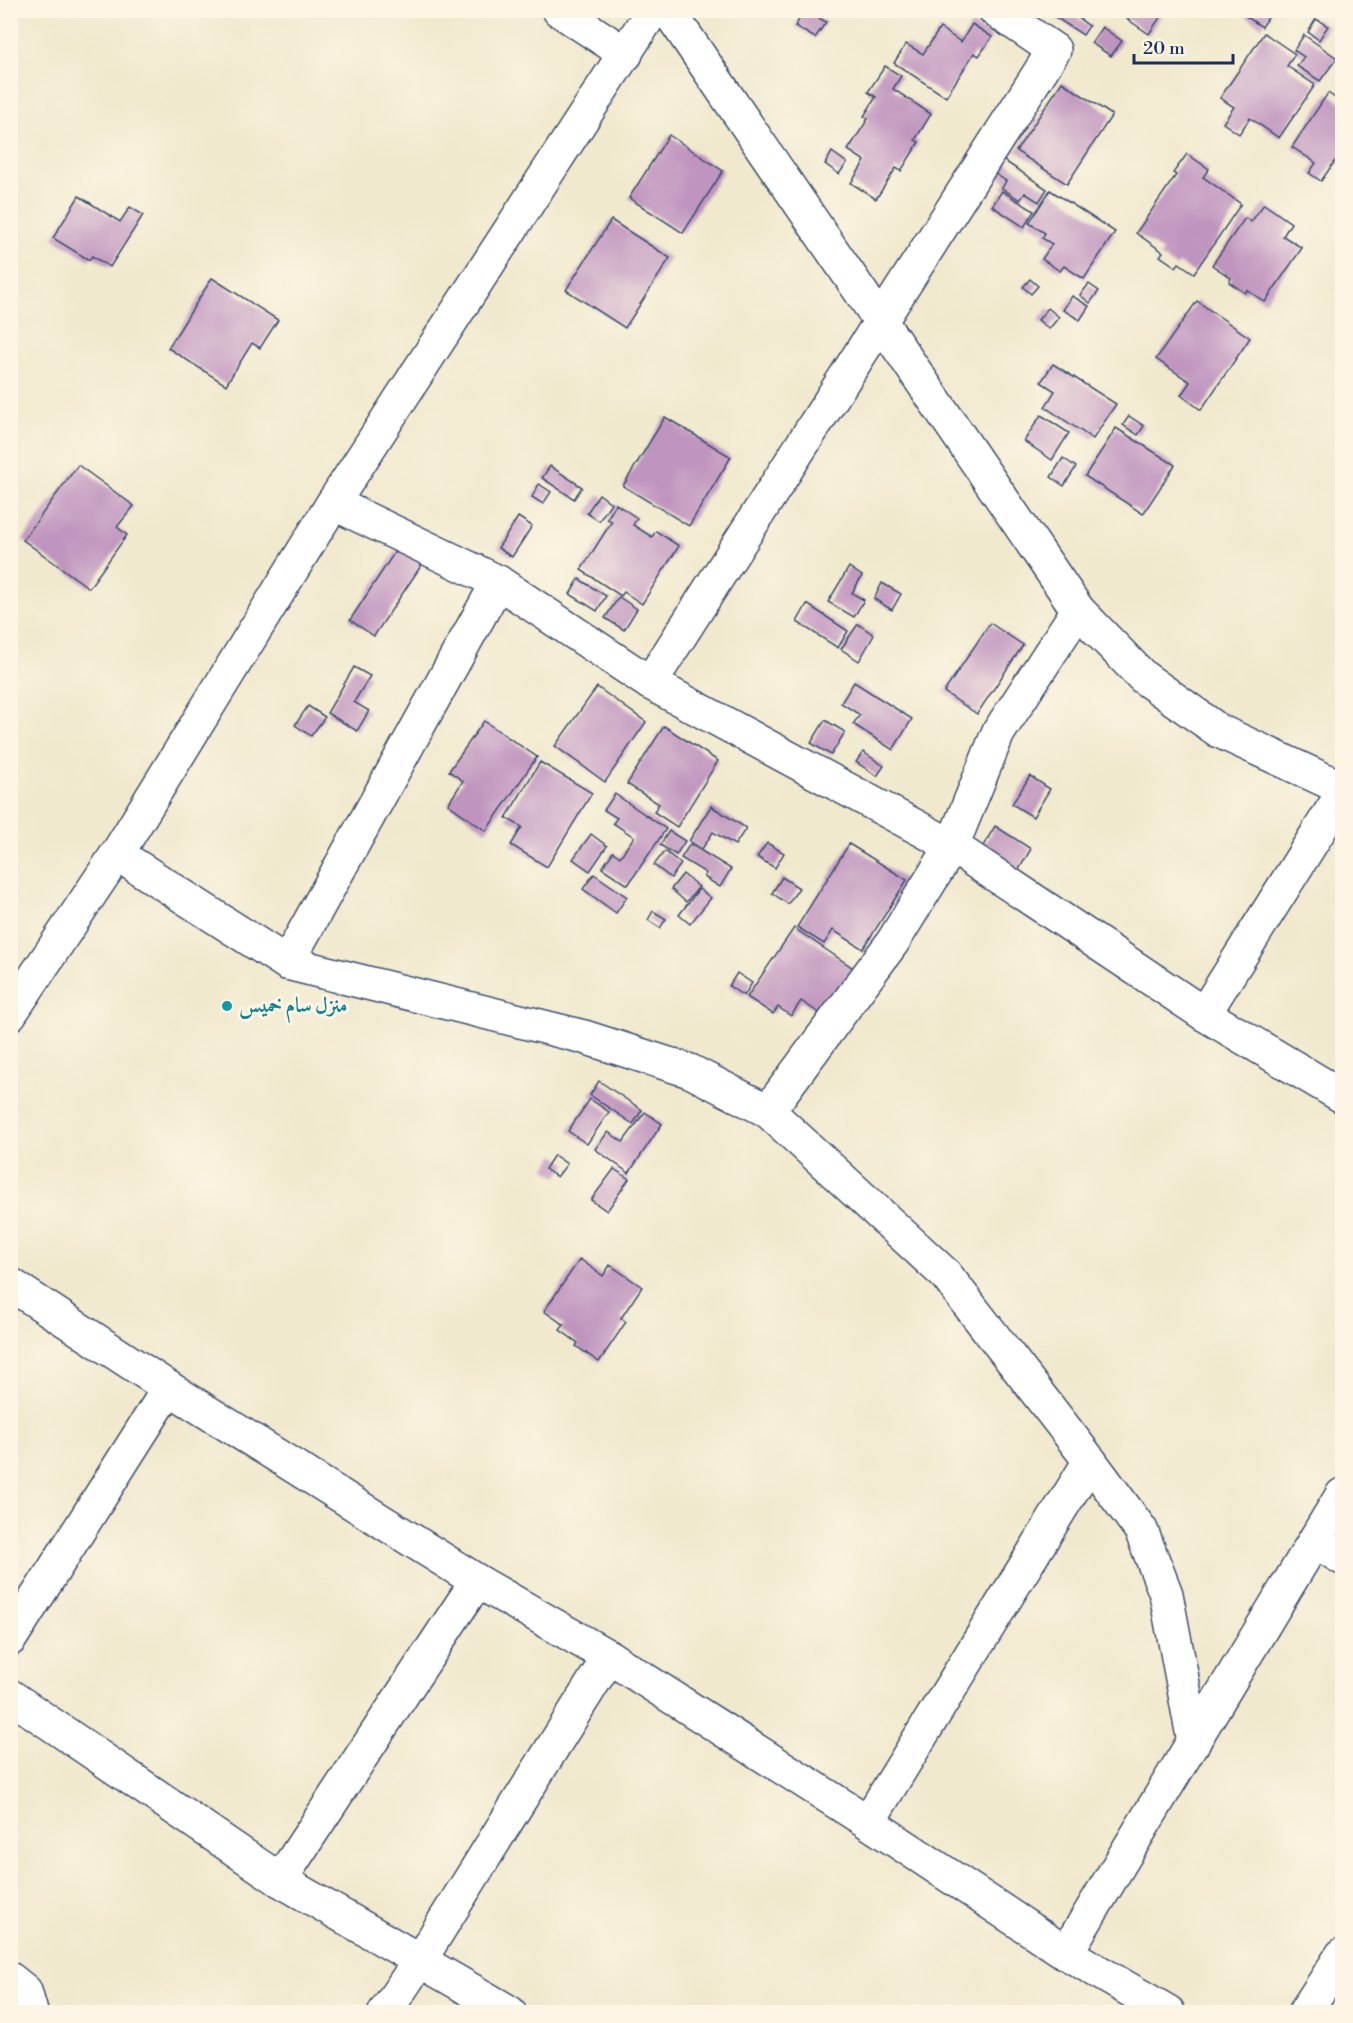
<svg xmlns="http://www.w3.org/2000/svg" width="1353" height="2023" font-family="'Libre Bodoni',Amiri,serif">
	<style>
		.building { fill: #bf94bf }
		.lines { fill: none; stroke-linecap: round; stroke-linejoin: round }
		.minor-casing { stroke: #3b4b6f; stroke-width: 36 }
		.tertiary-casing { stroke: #3b4b6f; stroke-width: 36 }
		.minor { stroke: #fff; stroke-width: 33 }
		.tertiary { stroke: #fff; stroke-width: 33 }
		.culture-dot { fill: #0f9aa8; stroke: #fcf5e5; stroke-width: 2 }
		.labels { text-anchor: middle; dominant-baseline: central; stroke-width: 6; stroke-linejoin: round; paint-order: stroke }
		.culture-label { font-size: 21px; font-weight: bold; fill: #0d838f; stroke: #fcf5e5; text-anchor: start }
	</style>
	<rect width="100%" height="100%" fill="#fcf5e5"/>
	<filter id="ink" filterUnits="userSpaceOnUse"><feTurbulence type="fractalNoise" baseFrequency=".0167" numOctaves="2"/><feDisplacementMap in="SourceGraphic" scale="12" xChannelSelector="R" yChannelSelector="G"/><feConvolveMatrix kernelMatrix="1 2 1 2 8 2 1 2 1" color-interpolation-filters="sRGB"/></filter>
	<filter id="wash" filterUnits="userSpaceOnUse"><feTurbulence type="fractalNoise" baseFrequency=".008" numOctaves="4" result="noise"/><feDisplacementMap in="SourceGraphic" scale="24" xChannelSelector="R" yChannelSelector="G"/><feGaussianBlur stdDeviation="1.35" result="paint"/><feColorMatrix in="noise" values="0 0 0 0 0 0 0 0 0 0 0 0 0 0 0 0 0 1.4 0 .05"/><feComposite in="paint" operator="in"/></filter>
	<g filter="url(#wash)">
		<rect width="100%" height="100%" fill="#f0e9cd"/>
		<g id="blocks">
			<g class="building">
				<polygon points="775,10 788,10 784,17"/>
				<polygon points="805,10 826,22 815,38 795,26"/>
				<polygon points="1060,10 1080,10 1076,16 1089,26 1083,35 1055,17"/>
				<polygon points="1114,10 1165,10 1149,34"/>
				<polygon points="1236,10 1273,10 1262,27"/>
				<polygon points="1316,19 1328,26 1319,40 1308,32"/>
				<polygon points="972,24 992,37 979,56 974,53 946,97 894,63 906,44 923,54 940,28 961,42"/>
				<polygon points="1102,27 1122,41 1111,56 1091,43"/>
				<polygon points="1264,33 1295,54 1287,66 1315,85 1279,138 1250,118 1239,134 1223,123 1234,107 1220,98"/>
				<polygon points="1304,35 1337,58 1320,81 1297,66 1304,57 1294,50"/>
				<polygon points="885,66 901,76 893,89 931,114 915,140 919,142 901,171 896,168 876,199 851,183 865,161 848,150 868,119 864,116 876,97 868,92"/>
				<polygon points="1062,82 1112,115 1067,184 1016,151"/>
				<polygon points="1328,93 1342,103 1342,166 1335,161 1321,181 1309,173 1316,163 1292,147"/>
				<polygon points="669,135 723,171 683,233 629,198"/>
				<polygon points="832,152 847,163 839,174 825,164"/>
				<polygon points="1187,154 1209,169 1203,177 1241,204 1194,273 1179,263 1176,267 1160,256 1163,252 1136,233 1176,175 1173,173"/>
				<polygon points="1003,160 1047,189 1039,202 1025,193 1020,200 1002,188 1006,181 994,173"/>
				<polygon points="1050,190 1115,232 1084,279 1064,266 1060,271 1042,259 1052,244 1042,238 1045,233 1029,223"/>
				<polygon points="1002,191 1034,211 1024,227 992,206"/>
				<polygon points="79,196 120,222 130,207 143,215 110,267 92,256 89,260 53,238"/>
				<polygon points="1264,204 1291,223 1283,236 1302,248 1265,302 1247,290 1245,293 1229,282 1231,278 1212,265 1245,218 1251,222"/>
				<polygon points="611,220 670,258 625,328 566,290"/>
				<polygon points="212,278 278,320 260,348 252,343 226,385 168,348"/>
				<polygon points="1030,279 1038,286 1031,294 1023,287"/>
				<polygon points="1089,284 1099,291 1090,303 1080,295"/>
				<polygon points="1072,296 1089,306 1080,320 1063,310"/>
				<polygon points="1197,301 1250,338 1201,410 1181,395 1190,382 1156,359"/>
				<polygon points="1048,308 1059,317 1049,329 1038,320"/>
				<polygon points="1053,364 1116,404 1093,439 1045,407 1055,391 1041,382"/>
				<polygon points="1041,415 1069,433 1052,460 1024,441"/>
				<polygon points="1129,416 1144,426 1138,435 1123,425"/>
				<polygon points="665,417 731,457 689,526 623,486"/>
				<polygon points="1116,428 1175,465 1143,514 1085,476"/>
				<polygon points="1063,458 1076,467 1064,486 1051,477"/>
				<polygon points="78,465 134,506 117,527 127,535 89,588 23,540"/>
				<polygon points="550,466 582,487 574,499 542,478"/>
				<polygon points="539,484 551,492 543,504 532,497"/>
				<polygon points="599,494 611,503 599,521 587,513"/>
				<polygon points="616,504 637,518 633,525 652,537 656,531 679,546 642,604 624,592 621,596 581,570 612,521 607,519"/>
				<polygon points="518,517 532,526 512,557 498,548"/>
				<polygon points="400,544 425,560 374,636 350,620"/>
				<polygon points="849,567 862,576 852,593 864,600 854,617 828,602"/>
				<polygon points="579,579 606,596 597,611 570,594"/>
				<polygon points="882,583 901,594 892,610 874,599"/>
				<polygon points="619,597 637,609 624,630 605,618"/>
				<polygon points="807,604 848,631 838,648 797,622"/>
				<polygon points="990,623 1023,645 977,714 944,692"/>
				<polygon points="858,624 874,635 859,661 841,649"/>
				<polygon points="354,667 370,676 354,702 369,711 357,731 327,713"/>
				<polygon points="854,682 912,719 893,750 853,724 860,715 841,703"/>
				<polygon points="597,687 646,722 605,782 555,746"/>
				<polygon points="308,706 325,717 311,736 295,725"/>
				<polygon points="825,720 845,732 831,755 811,743"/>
				<polygon points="484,721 537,757 486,831 448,804 463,781 449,771"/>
				<polygon points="664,726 718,761 677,827 654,812 659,804 627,784"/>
				<polygon points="863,752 884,766 877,776 856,762"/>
				<polygon points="540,762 592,793 547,867 511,845 522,827 506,818"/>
				<polygon points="1030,776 1050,789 1033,817 1012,804"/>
				<polygon points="615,794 666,829 628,885 602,868 613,852 620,857 634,837 613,823 617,818 604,810"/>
				<polygon points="711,806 746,828 735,845 713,832 702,849 689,841"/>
				<polygon points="995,826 1031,849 1018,871 979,853"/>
				<polygon points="669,831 685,841 676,855 660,845"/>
				<polygon points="591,834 607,846 590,871 573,859"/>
				<polygon points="767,843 784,853 775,868 757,857"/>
				<polygon points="690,844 731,869 720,887 704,877 706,873 681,858"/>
				<polygon points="849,844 907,880 863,949 833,930 824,944 797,927"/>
				<polygon points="665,851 681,864 671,878 654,865"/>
				<polygon points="594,874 627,897 616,913 583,889"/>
				<polygon points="683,874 699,887 686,902 671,889"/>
				<polygon points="782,877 799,888 788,904 772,893"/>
				<polygon points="699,889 711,898 690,924 679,915"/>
				<polygon points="653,911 666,919 660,928 648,920"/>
				<polygon points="794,928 856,970 825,1017 801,1001 791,1016 778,1007 773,1014 747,997"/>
				<polygon points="737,973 752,983 744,996 729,986"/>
				<polygon points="599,1081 642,1110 633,1124 590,1095"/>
				<polygon points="590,1099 609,1112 587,1144 568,1131"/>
				<polygon points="645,1112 662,1124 629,1173 595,1149 608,1132 623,1142"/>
				<polygon points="554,1155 567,1164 557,1177 545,1169"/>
				<polygon points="614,1169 629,1179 607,1211 591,1200"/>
				<polygon points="580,1259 603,1276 610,1265 642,1287 621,1318 626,1322 599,1362 576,1346 578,1343 560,1330 564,1325 544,1311"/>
			</g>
		</g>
	</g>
	<g filter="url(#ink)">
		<use href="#blocks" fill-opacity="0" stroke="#3b4b6f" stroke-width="1.5"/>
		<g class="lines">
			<g class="minor-casing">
				<g id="minor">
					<polyline points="559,10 626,54"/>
					<polyline points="668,10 1078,610 1143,677 1219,731 1342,788"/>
					<polyline points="333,503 498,582 650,683 952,846 1204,1014 1342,1096"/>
					<polyline points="650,683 1054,50 995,10"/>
					<polyline points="117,854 287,963 584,1037 690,1071 768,1111 946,1275 1090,1461 1141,1530 1166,1594 1194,1742"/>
					<polyline points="287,963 498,582"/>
					<polyline points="1204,1014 1342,794"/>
					<polyline points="768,1111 892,943 952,846 998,733 1078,610"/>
					<polyline points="1315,1541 1342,1558"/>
					<polyline points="10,1639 169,1388"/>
					<polyline points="10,1696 280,1880 509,2012"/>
					<polyline points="868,1822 1090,1461"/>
					<polyline points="280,1880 477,1581"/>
					<polyline points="1066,1953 1342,1495"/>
					<polyline points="10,1979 25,1991 31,2012"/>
					<polyline points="385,2012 420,1960 609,1657"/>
					<polyline points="1305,2012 1342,1955"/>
				</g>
			</g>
			<g class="tertiary-casing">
				<g id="tertiary">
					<polyline points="10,1014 117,854 333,503 653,10"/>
					<polyline points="10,1284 169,1388 477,1581 609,1657 868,1822 1066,1953 1168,2012"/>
				</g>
			</g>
			<use href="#minor" class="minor"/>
			<use href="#tertiary" class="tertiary"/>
		</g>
	</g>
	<circle class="culture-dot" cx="227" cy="1006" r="6"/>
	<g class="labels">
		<g class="culture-label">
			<text x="239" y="1006">منزل سام خميس</text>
		</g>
	</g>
	<rect width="1353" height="2023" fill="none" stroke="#fcf5e5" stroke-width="36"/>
	<path d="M1134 54v9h99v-9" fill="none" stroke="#1b2f5e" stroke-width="3"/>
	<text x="1143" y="54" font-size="18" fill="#1b2f5e" stroke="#fcf5e5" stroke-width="4.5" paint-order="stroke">20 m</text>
</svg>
